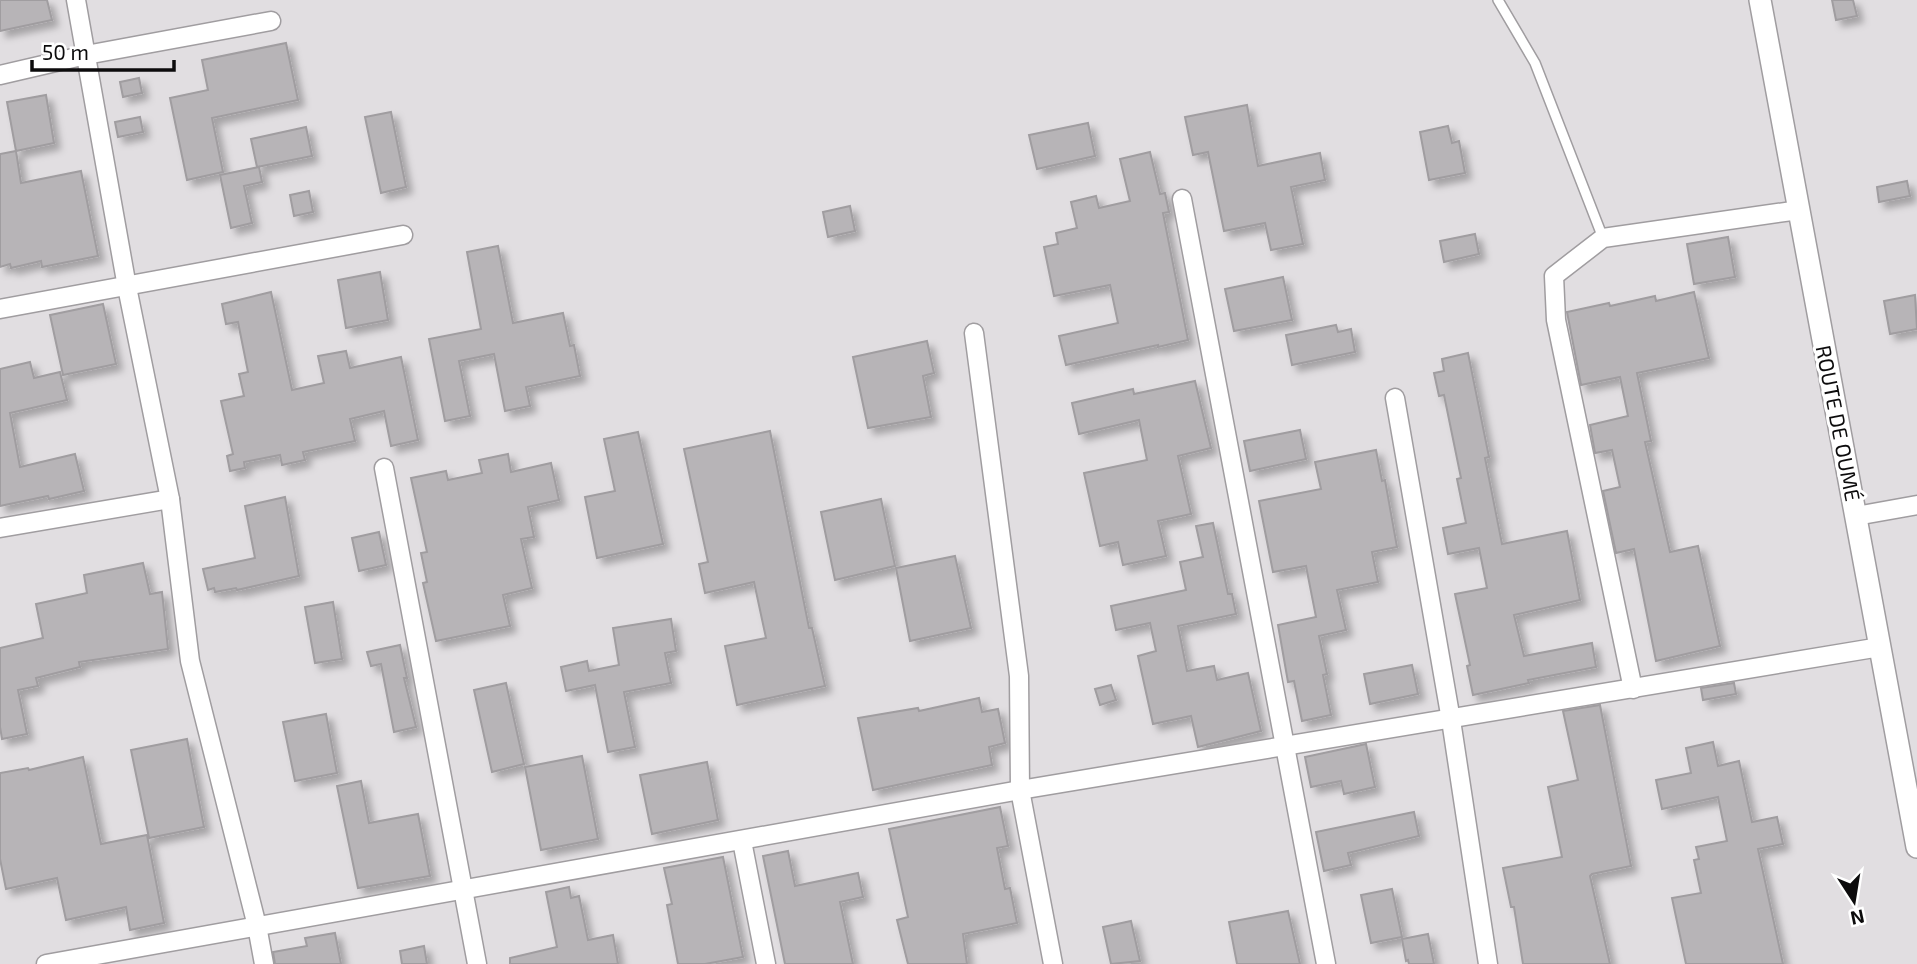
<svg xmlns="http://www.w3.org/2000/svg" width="1917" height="964" font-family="'Exo 2',sans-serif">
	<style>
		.building { fill: #b7b4b7; stroke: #a09da0; stroke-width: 2; filter: url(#shadow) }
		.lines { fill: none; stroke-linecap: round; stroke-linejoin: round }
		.service-casing { stroke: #a09da0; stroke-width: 12 }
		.minor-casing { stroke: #a09da0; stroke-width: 21 }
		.tertiary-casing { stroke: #a09da0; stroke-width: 24 }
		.service { stroke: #fff; stroke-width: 9 }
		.minor { stroke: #fff; stroke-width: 18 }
		.tertiary { stroke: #fff; stroke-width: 21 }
		.labels { text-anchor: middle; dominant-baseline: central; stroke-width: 6; stroke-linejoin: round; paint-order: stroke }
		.street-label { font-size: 21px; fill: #0c0b0c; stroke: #fff }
	</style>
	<defs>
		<filter id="shadow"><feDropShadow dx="6" dy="6" stdDeviation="3.5" flood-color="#0004"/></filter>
	</defs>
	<rect width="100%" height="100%" fill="#e1dee1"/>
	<g class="building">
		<polygon points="0,0 47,0 52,20 0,31"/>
		<polygon points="1832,0 1853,0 1857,16 1836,20"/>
		<polygon points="286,43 298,100 212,118 223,172 187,180 170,98 208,90 202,60"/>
		<polygon points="139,78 142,93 123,97 120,82"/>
		<polygon points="46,95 54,143 16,151 7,102"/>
		<polygon points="1247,105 1258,166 1320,153 1325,180 1291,187 1303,244 1271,250 1265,223 1224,231 1208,152 1193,155 1185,117"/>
		<polygon points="391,112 406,187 381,193 365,117"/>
		<polygon points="140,117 143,132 118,137 115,122"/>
		<polygon points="1088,123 1095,156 1037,169 1029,135"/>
		<polygon points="1448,126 1452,143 1459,141 1465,173 1429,180 1420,132"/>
		<polygon points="306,127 312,156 257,167 251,139"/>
		<polygon points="16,151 21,183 81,171 98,256 42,267 41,261 11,268 10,264 0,267 0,154"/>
		<polygon points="1150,152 1160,194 1165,193 1169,212 1163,213 1188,340 1158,347 1158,345 1066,365 1059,336 1118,323 1110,285 1054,296 1044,247 1058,244 1056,233 1077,228 1071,202 1096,196 1099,208 1130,201 1120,159"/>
		<polygon points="259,167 262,182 244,186 252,223 231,228 220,175"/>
		<polygon points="1907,181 1910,196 1879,202 1877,187"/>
		<polygon points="309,191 313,212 294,216 290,195"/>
		<polygon points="850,206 855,231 828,237 823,212"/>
		<polygon points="1475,234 1479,254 1444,262 1440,241"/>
		<polygon points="1728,237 1735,277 1694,284 1687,244"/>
		<polygon points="498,246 513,323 563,313 570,346 574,345 580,376 526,387 530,406 505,411 494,354 459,361 470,416 445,421 429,339 481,329 467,252"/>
		<polygon points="380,272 388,320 346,328 338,280"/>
		<polygon points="1283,277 1292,320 1234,331 1225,289"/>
		<polygon points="271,292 292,390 324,383 318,356 346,351 350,368 401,357 418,440 391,446 384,411 350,419 355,441 303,452 305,460 282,465 280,455 244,462 245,468 230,471 227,456 233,454 221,401 244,396 239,374 248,372 238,322 226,324 222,304"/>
		<polygon points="1694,292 1709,358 1637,373 1651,441 1645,442 1670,552 1698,546 1720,646 1656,661 1634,549 1616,553 1603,491 1620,487 1612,450 1595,453 1590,425 1628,416 1620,377 1581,385 1567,312 1609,303 1610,306 1655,296 1656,301"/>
		<polygon points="1915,295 1917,329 1890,334 1884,301"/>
		<polygon points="103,304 116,364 63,375 50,315"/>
		<polygon points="1336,325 1338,332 1351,329 1355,352 1292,365 1286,335"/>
		<polygon points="927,341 934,373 923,376 931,417 868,428 853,357"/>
		<polygon points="1468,353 1489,457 1485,458 1502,544 1567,531 1573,562 1580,600 1514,615 1524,656 1592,643 1596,667 1528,680 1529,683 1473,695 1467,666 1470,665 1455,594 1487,588 1479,548 1448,554 1443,528 1466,523 1457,479 1461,478 1444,395 1439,396 1434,373 1444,371 1442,359"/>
		<polygon points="30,362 34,378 60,372 67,400 10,413 20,467 75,454 84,491 49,499 48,496 0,506 0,369"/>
		<polygon points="1195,381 1211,448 1178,456 1191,514 1158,521 1166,556 1123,565 1118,542 1100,546 1084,473 1147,460 1139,420 1079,434 1072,403 1133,389 1134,394"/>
		<polygon points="1300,430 1306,459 1250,471 1244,441"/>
		<polygon points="770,431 809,628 812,628 825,686 737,705 725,646 766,638 754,582 705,593 699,564 708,562 684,449"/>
		<polygon points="638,432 663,544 597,558 585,497 615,491 604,439"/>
		<polygon points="1376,450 1382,481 1385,480 1397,547 1372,552 1378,582 1337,590 1346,630 1319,636 1327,674 1323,675 1331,715 1302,721 1294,681 1288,682 1278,625 1316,617 1306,566 1273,572 1259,501 1321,489 1315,462"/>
		<polygon points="508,454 511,472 551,463 559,500 528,507 534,537 521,539 532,588 503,595 510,626 436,641 423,583 427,582 421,553 427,552 411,478 446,471 448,480 482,473 479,460"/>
		<polygon points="285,497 299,576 237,590 236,588 215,592 214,588 208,590 203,569 255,558 245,506"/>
		<polygon points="881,499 895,566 835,580 821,512"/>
		<polygon points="1213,523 1228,594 1232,594 1236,614 1178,626 1187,671 1214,666 1217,680 1248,673 1261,731 1198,747 1191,716 1153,724 1138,656 1156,651 1150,623 1116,630 1111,606 1186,590 1180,562 1203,557 1196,526"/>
		<polygon points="379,532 386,565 359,571 352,538"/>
		<polygon points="955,556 971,628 910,641 896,568"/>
		<polygon points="143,563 150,594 162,592 168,649 79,662 80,667 36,678 38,686 18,690 27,734 2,739 0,727 0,648 43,638 36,604 87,593 84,575"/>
		<polygon points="333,602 342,659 315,663 305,607"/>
		<polygon points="671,619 676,651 665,653 671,683 624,692 635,747 608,752 595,685 566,691 561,667 587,661 589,671 619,665 613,628"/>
		<polygon points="400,645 407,678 404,678 416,727 394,732 381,664 371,666 367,652"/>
		<polygon points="1412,665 1418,694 1370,704 1364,674"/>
		<polygon points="506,683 524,764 492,772 474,690"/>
		<polygon points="1734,683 1736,694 1703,700 1701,688"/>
		<polygon points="1111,685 1116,700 1100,705 1095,689"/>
		<polygon points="979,698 982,712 998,709 1005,743 989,747 992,765 873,790 858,718 918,708 919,711"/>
		<polygon points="1600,705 1631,866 1592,874 1590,876 1610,964 1523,964 1514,907 1511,907 1503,868 1562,857 1548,787 1578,780 1563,711"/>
		<polygon points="326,714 337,773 295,781 283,722"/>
		<polygon points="187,739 204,827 149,838 131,750"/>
		<polygon points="1713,742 1718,766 1739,761 1752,822 1777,817 1783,844 1758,849 1783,964 1686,964 1672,898 1701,893 1694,860 1699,859 1696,847 1727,841 1718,797 1662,809 1656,780 1691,773 1686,748"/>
		<polygon points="1366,744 1375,787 1344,794 1341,781 1311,787 1305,757"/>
		<polygon points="582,756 598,839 541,850 525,767"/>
		<polygon points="83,757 101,844 147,835 164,923 130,930 126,907 66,920 57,878 6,889 0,859 0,773 28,768 29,770"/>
		<polygon points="707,762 718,820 652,834 640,775"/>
		<polygon points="361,781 369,823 418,814 430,876 358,888 337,786"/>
		<polygon points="1000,807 1008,846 997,848 1005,889 1010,888 1017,923 963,934 967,964 908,964 897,920 908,917 889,829"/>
		<polygon points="1414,812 1419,836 1348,853 1351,865 1324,871 1316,832"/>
		<polygon points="788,851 795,886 858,873 863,897 840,902 853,964 785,964 763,856"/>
		<polygon points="723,857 743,957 705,964 678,964 667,905 672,904 664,868"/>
		<polygon points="569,887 571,898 579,896 588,940 613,935 618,964 510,964 510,958 557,947 546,892"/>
		<polygon points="1392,889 1402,937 1371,943 1361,895"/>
		<polygon points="1288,911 1300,964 1237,964 1229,922"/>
		<polygon points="1131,921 1140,961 1111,964 1103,927"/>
		<polygon points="335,933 341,964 275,964 273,952 307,946 305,938"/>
		<polygon points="1428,934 1434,964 1409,964 1408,960 1406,961 1402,939"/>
		<polygon points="424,946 427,964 402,964 400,951"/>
	</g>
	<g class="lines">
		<g class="service-casing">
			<polyline id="service" points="1498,0 1535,63 1603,238"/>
		</g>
		<g class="minor-casing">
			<g id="minor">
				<polyline points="76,0 127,287 170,499 190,661 257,926 264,964"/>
				<polyline points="0,75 86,55 271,21"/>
				<polyline points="1182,199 1326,964"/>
				<polyline points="0,309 403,235"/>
				<polyline points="974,333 1019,676 1020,790 1053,964"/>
				<polyline points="1395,398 1451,720 1488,964"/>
				<polyline points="384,468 477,964"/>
				<polyline points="1856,516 1917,505"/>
				<polyline points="0,528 170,499"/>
				<polyline points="1633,689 1556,320 1554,276 1603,238 1799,210"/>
				<polyline points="742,841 766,964"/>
				<polyline points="46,964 1020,790 1880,647"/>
			</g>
		</g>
		<g class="tertiary-casing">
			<polyline id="tertiary" points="1760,0 1917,847"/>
		</g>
		<use href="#service" class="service"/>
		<use href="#minor" class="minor"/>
		<use href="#tertiary" class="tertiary"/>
	</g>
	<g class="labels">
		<g class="street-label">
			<text transform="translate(1839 423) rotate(79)">ROUTE DE OUMÉ</text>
		</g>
	</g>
	<g transform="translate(1854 901) rotate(168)" stroke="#ffffff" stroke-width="5" paint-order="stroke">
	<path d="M0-5L12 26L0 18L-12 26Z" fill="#0c0b0c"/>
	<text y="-10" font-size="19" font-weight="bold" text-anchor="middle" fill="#0c0b0c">N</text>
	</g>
	<path d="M32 60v10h142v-10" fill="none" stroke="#0c0b0c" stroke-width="3.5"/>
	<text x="42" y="60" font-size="21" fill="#0c0b0c" stroke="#ffffff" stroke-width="5" paint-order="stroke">50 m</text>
</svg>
